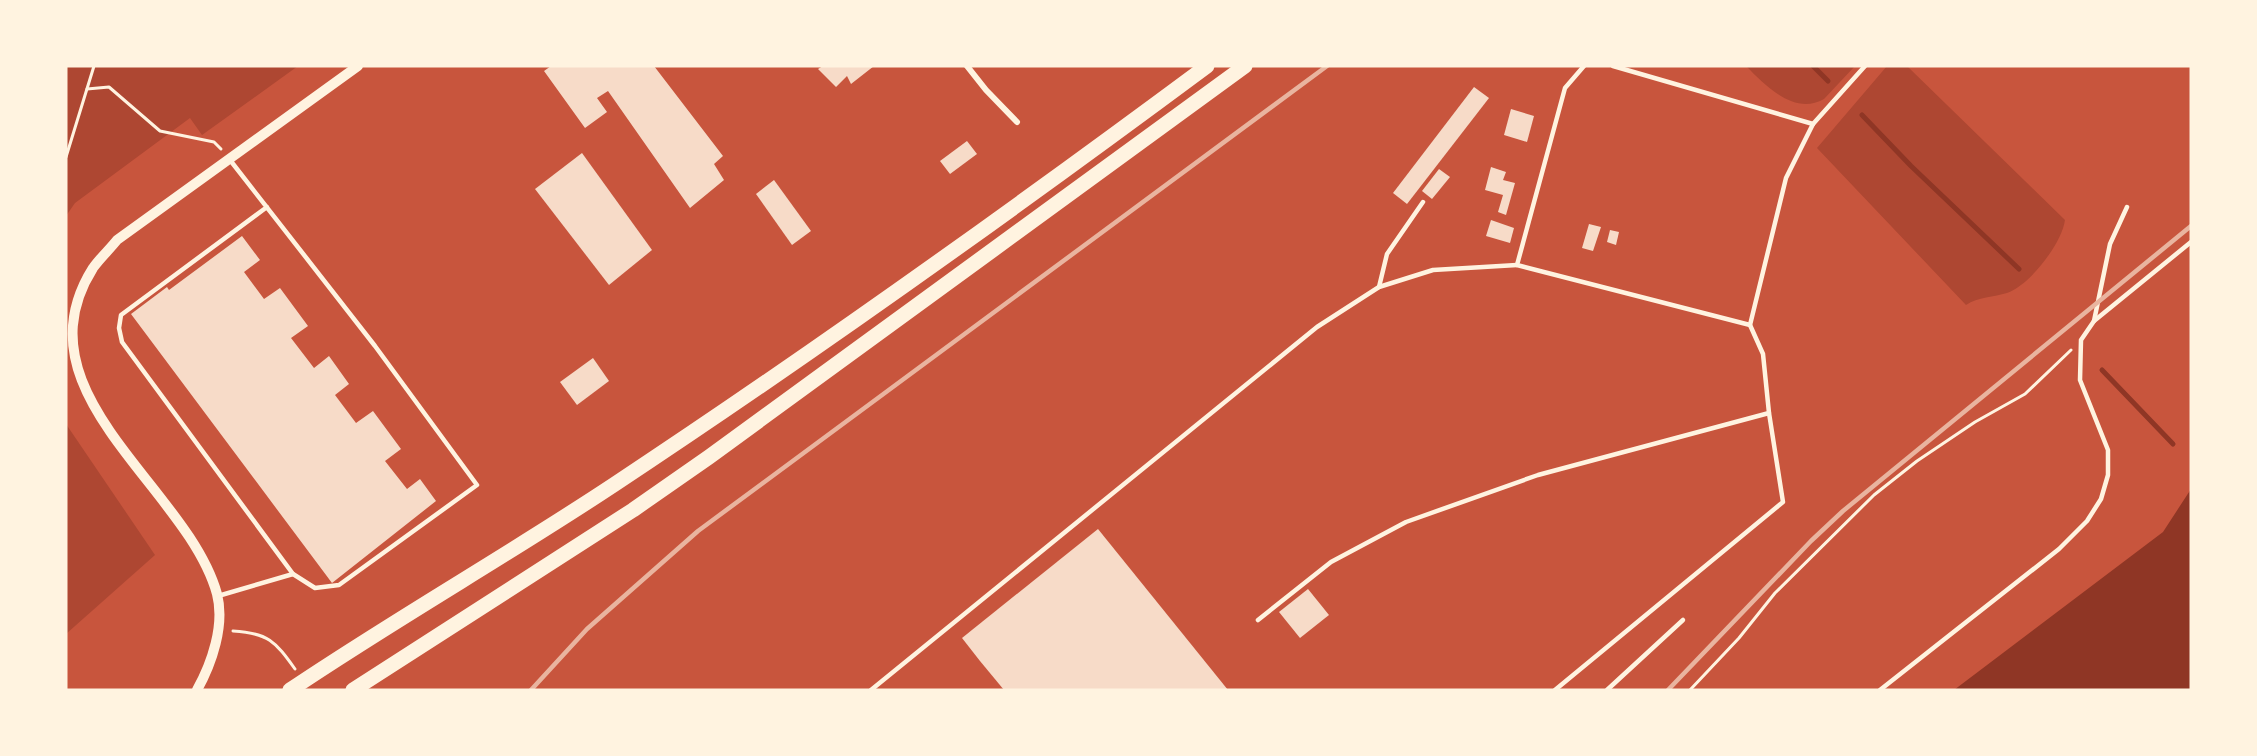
<svg xmlns="http://www.w3.org/2000/svg" width="2257" height="756" font-family="Overpass,sans-serif">
	<style>
		.green { fill: #ae4732 }
		.water { fill: #8f3625 }
		.lines { fill: none; stroke-linecap: round; stroke-linejoin: round }
		.stream { stroke: #8f3625; stroke-width: 5 }
		.building { fill: #f7dbc8 }
		.path { stroke: #fff3e0; stroke-width: 3 }
		.service { stroke: #fff3e0; stroke-width: 4.5 }
		.minor { stroke: #fff3e0; stroke-width: 6 }
		.tertiary { stroke: #fff3e0; stroke-width: 10 }
		.trunk { stroke: #fff3e0; stroke-width: 15 }
		.rail { stroke: #e9b49f; stroke-width: 4.5 }
	</style>
	<rect width="100%" height="100%" fill="#c8553d"/>
	<g class="green">
		<polygon points="66,66 298,66 202,135 190,118 75,203 66,216"/>
		<path d="M1746,66H1855L1824,99C1794,116 1765,85 1746,66Z"/>
		<path d="M1887,66H1907L2065,220C2062,243 2030,285 2007,293C1994,297 1978,297 1966,305L1817,148Z"/>
		<polygon points="66,424 155,555 66,634"/>
	</g>
	<polygon class="water" points="2191,489 2191,690 1954,690 2163,532"/>
	<g class="lines">
		<g class="stream">
			<polyline points="1813,66 1828,81"/>
			<polyline points="1862,115 1911,166 2019,269"/>
			<polyline points="2102,370 2173,444"/>
		</g>
	</g>
	<g class="building">
		<polygon points="551,66 654,66 723,156 714,164 724,180 690,208 608,91 597,98 607,112 585,128 544,71"/>
		<polygon points="823,66 874,66 851,84 847,76 836,87 818,69"/>
		<polygon points="1474,87 1489,98 1407,204 1393,193"/>
		<polygon points="1511,109 1534,116 1527,142 1504,135"/>
		<polygon points="967,141 977,154 950,174 940,161"/>
		<polygon points="582,153 652,250 609,285 535,189"/>
		<polygon points="1491,167 1506,172 1503,180 1515,183 1506,215 1498,212 1503,195 1485,190"/>
		<polygon points="1439,169 1450,177 1432,199 1422,191"/>
		<polygon points="774,180 811,231 792,245 756,194"/>
		<polygon points="1491,220 1514,228 1510,243 1486,236"/>
		<polygon points="1589,224 1601,227 1593,251 1582,248"/>
		<polygon points="1610,230 1619,232 1616,245 1607,242"/>
		<polygon points="242,236 260,260 244,272 264,299 280,288 308,326 291,338 314,368 329,356 349,384 335,395 356,423 373,411 401,449 385,461 407,489 420,479 436,501 332,583 131,314 167,287 169,290"/>
		<polygon points="593,358 609,381 577,405 560,382"/>
		<polygon points="1098,529 1161,607 1228,690 1004,690 980,661 962,638"/>
		<polygon points="1308,589 1329,615 1300,638 1279,612"/>
	</g>
	<g class="lines">
		<g class="path">
			<polyline points="87,89 109,87 160,131 214,142 221,149"/>
			<polyline points="66,157 94,66"/>
			<path d="M233,631C268,633 275,641 295,669"/>
			<polyline points="1690,690 1739,638 1775,593 1874,495 1917,461 1975,422 2025,394 2071,350"/>
		</g>
		<g class="service">
			<polyline points="1584,66 1565,88 1517,265 1750,325"/>
			<polyline points="1613,66 1813,124"/>
			<polyline points="230,160 375,346 477,485 339,585 315,588 293,574 122,342 119,328 121,315 267,207"/>
			<polyline points="1379,287 1387,254 1423,202"/>
			<polyline points="2094,321 2110,244 2127,207"/>
			<polyline points="218,596 293,574"/>
			<polyline points="1258,620 1331,562 1406,522 1538,475 1769,413 1763,354 1750,325 1786,178 1813,124 1865,66"/>
			<polyline points="871,690 1317,327 1379,287 1433,270 1517,265"/>
			<polyline points="1555,690 1783,502 1769,413"/>
			<polyline points="1607,690 1683,620"/>
			<polyline points="1880,690 2059,549 2087,521 2101,499 2108,475 2108,450 2080,380 2081,340 2094,321 2191,242"/>
		</g>
		<polyline class="minor" points="967,66 986,90 1017,122"/>
		<path class="tertiary" d="M197,690C212,663 225,625 217,594C187,486 14,393 93,268C100,258 110,249 117,240L358,66"/>
		<g class="trunk">
			<path d="M290,690C397,618 508,555 615,484C816,351 1013,210 1207,66"/>
			<polyline points="353,690 633,510 709,457 1245,66"/>
		</g>
		<g class="rail">
			<polyline points="531,690 587,629 698,531 1327,66"/>
			<polyline points="1668,690 1811,541 1843,511 2191,226"/>
		</g>
	</g>
	<rect width="2257" height="756" fill="none" stroke="#fff3e0" stroke-width="135"/>
</svg>
